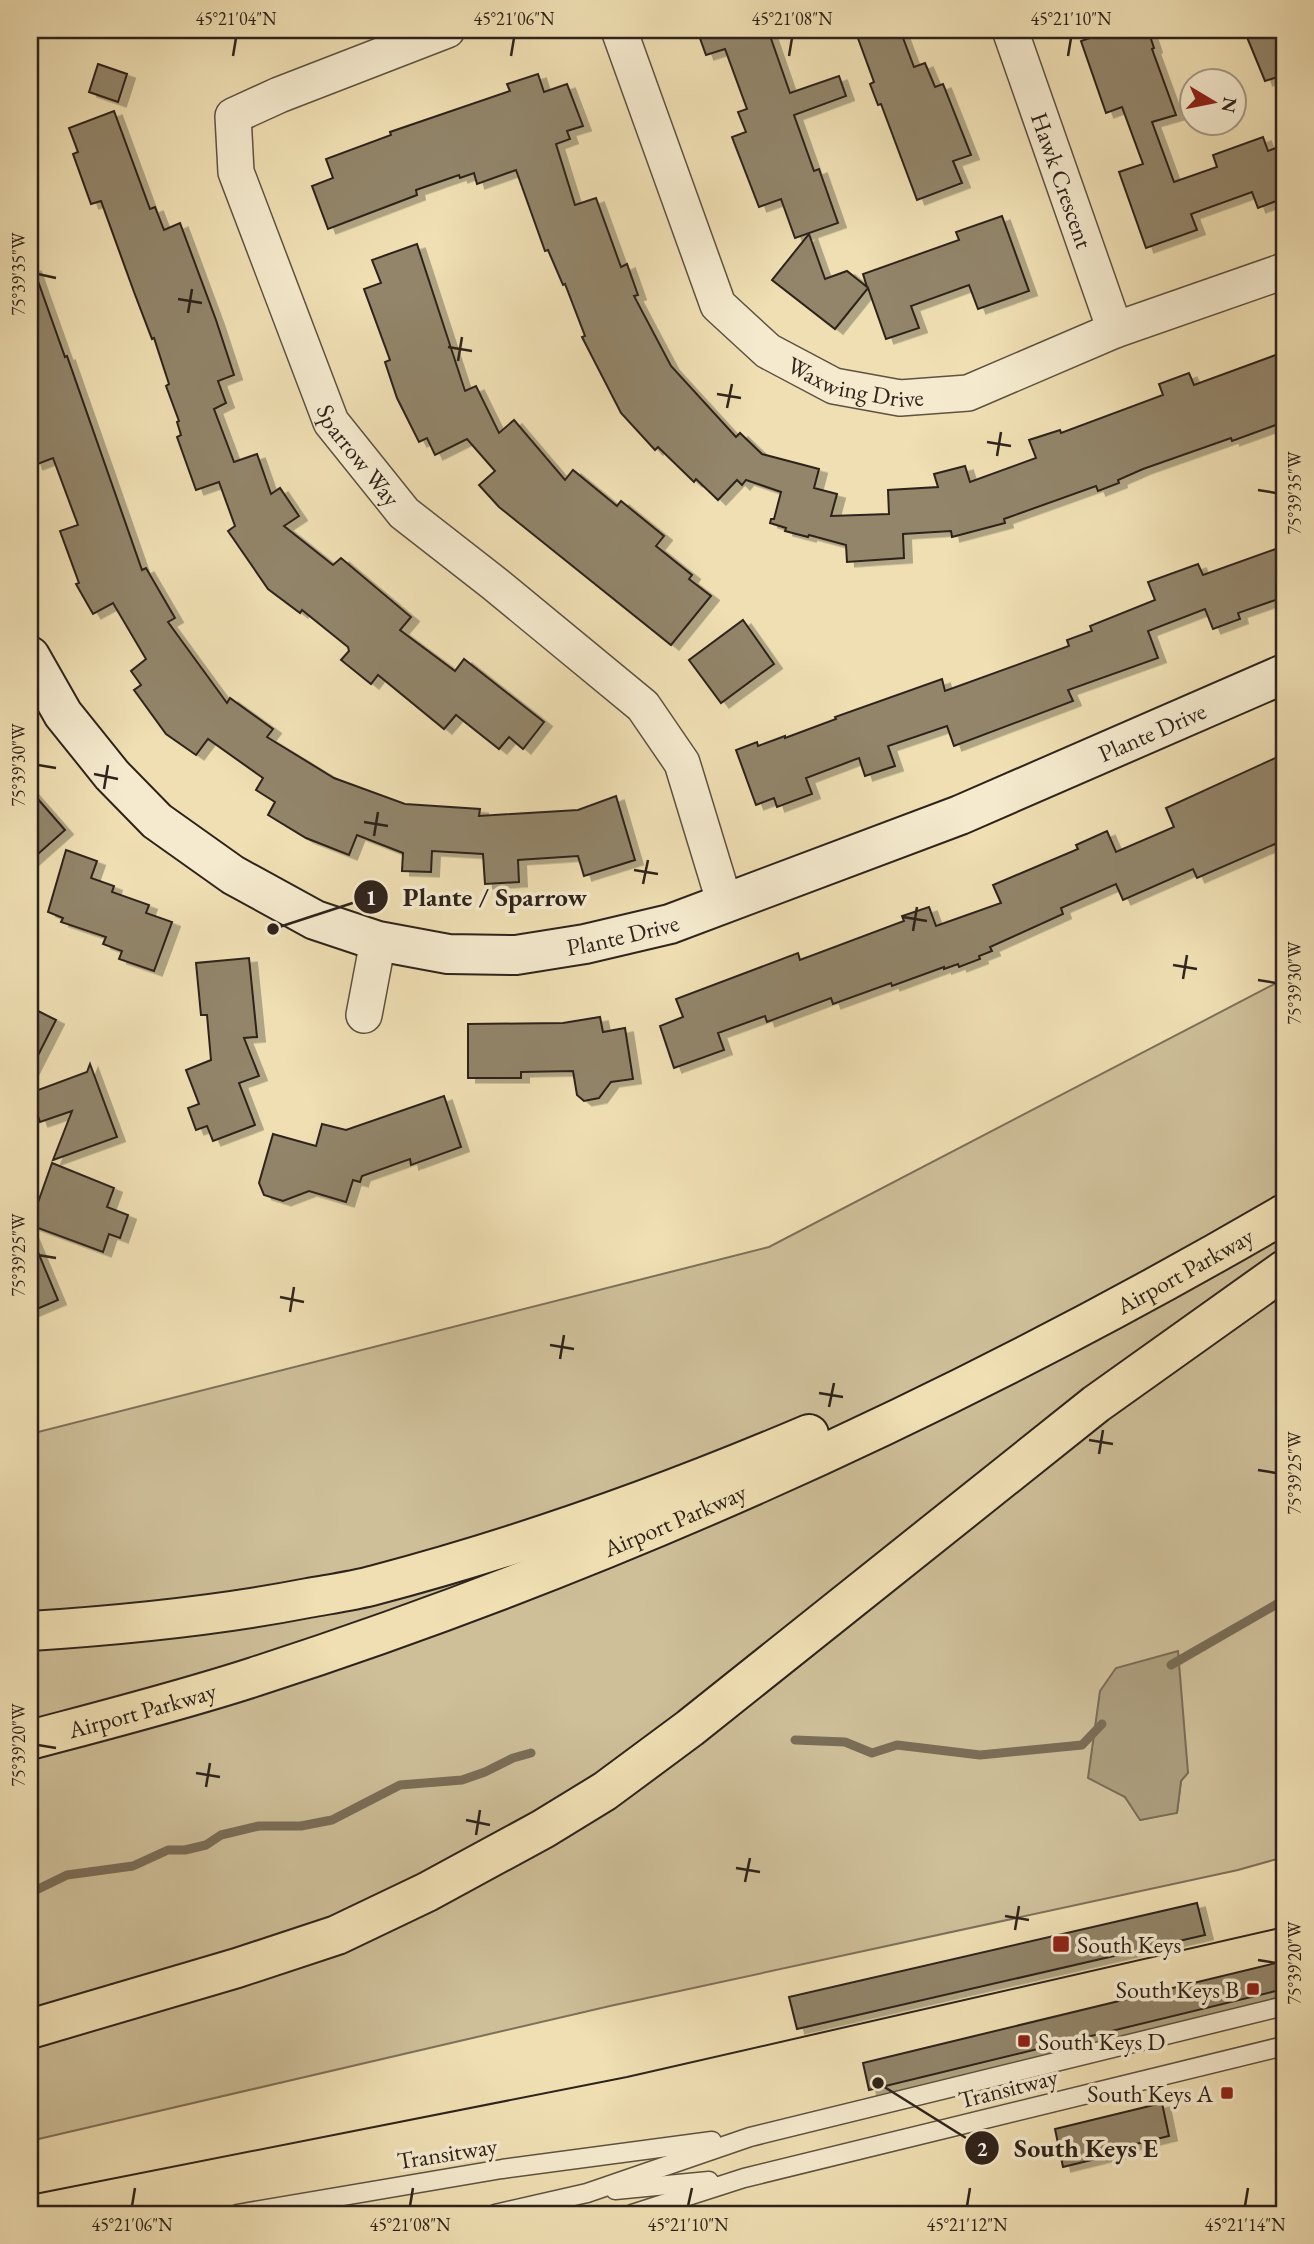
<svg xmlns="http://www.w3.org/2000/svg" width="1314" height="2244" font-family="'EB Garamond',serif">
	<style>
		.green { fill: #cebf99; stroke: #7e715a; stroke-width: 2; fill-rule: evenodd }
		.water { fill: #ad9f7f; stroke: #7a6d57; stroke-width: 2 }
		.lines { fill: none; stroke-linecap: round; stroke-linejoin: round }
		.stream { stroke: #7a6d57; stroke-width: 9 }
		.building { fill: #92856a; stroke: #2e231b; stroke-width: 2; filter: url(#shadow) }
		.lane-casing { stroke: #5e5241; stroke-width: 21 }
		.street-casing { stroke: #5e5241; stroke-width: 38 }
		.secondary-casing { stroke: #2e231b; stroke-width: 42 }
		.highway-casing { stroke: #2e231b; stroke-width: 42 }
		.lane { stroke: #f5eace; stroke-width: 18 }
		.street { stroke: #f5eace; stroke-width: 35 }
		.secondary { stroke: #f5eace; stroke-width: 38 }
		.highway { stroke: #efdfb3; stroke-width: 38 }
		.tram { stroke: #2e231b; stroke-width: 2 }
		.ticks { fill: none; stroke: #2e231b; stroke-width: 2.5 }
		.poi-dot { fill: #8f2418; stroke: #f5eace; stroke-width: 2.5 }
		.labels { text-anchor: middle; dominant-baseline: central; stroke-width: 7; stroke-linejoin: round; paint-order: stroke }
		.street-label { font-size: 24px; fill: #2e231b; stroke: #f5eace }
		.poi-label { font-size: 24px; fill: #2e231b; stroke: #f5eace; text-anchor: start }
		.leader { fill: none; stroke: #2e231b; stroke-width: 2.5 }
		.callout-dot { fill: #2e231b; stroke: #f5eace; stroke-width: 2.5 }
		.mark-label { font-size: 21px; text-anchor: middle; font-weight: bold; fill: #fff }
		.callout-label { font-size: 26px; text-anchor: middle; font-weight: bold; fill: #2e231b; stroke: #f5eace; stroke-width: 7; stroke-linejoin: round; paint-order: stroke }
		.neatline { fill: none; stroke: #2e231b; stroke-width: 2.5 }
		.ticks-label { font-size: 18px; text-anchor: middle; fill: #2e231b }
	</style>
	<defs>
		<filter id="shadow"><feDropShadow dx="8" dy="4.5" stdDeviation="0" flood-color="#0004"/></filter>
	</defs>
	<rect width="100%" height="100%" fill="#efdfb3"/>
	<filter id="stains"><feTurbulence type="fractalNoise" baseFrequency=".00286" numOctaves="4"/><feColorMatrix values="0 0 0 0 .2 0 0 0 0 .09 0 0 0 0 .02 0 0 0 .5 -.17"/></filter>
	<radialGradient id="worn" r=".72"><stop offset=".6" stop-color="#630" stop-opacity="0"/><stop offset="1" stop-color="#630" stop-opacity=".3"/></radialGradient>
	<path class="green" d="M1284,979V1857L1238,1870L610,2006L30,2141V1434L769,1247ZM1181,1781L1177,1812L1141,1820L1125,1797Z"/>
	<polygon class="water" points="1178,1651 1188,1773 1181,1781 1177,1813 1140,1820 1125,1797 1088,1778 1100,1691 1116,1668"/>
	<g class="lines">
		<g class="stream">
			<polyline points="1171,1665 1284,1600"/>
			<polyline points="795,1740 845,1742 872,1753 897,1745 980,1755 1082,1745 1102,1724"/>
			<polyline points="30,1893 67,1875 133,1866 168,1850 185,1850 206,1845 221,1835 259,1826 301,1826 332,1820 400,1785 462,1780 485,1772 513,1758 531,1753"/>
		</g>
	</g>
	<g class="building">
		<polygon points="697,30 768,30 790,93 839,76 846,96 794,115 814,171 819,169 838,223 795,238 781,199 759,207 732,137 746,132 738,112 747,109 725,49 706,55"/>
		<polygon points="855,30 900,30 914,67 925,63 935,87 943,84 971,155 953,161 962,183 917,200 881,104 878,105 870,84 874,82"/>
		<polygon points="1112,30 1148,30 1154,48 1152,49 1176,115 1152,122 1174,182 1217,167 1213,155 1263,137 1268,151 1284,145 1284,198 1258,208 1252,192 1191,214 1197,230 1146,248 1119,172 1143,164 1122,107 1106,113 1081,41"/>
		<polygon points="1244,30 1284,30 1284,75 1265,81"/>
		<polygon points="98,64 127,74 118,102 89,92"/>
		<polygon points="538,74 544,92 567,84 583,126 567,131 570,139 556,144 575,205 596,198 621,267 627,264 638,295 634,296 671,366 736,437 740,433 762,454 819,469 814,488 837,494 831,516 889,514 888,490 938,487 934,474 965,466 970,482 1036,458 1029,440 1060,430 1061,433 1163,395 1159,384 1189,373 1194,385 1284,352 1284,422 1232,441 1231,438 1143,469 1118,480 1119,483 1098,491 1096,486 1004,519 1005,523 952,537 951,531 903,534 904,558 847,562 846,545 809,535 808,537 785,531 786,528 770,523 771,519 774,519 781,492 746,480 742,485 737,480 718,500 696,479 694,482 658,447 655,450 621,413 582,337 585,336 565,284 563,285 548,250 545,251 516,170 477,184 474,173 460,178 459,175 416,190 417,195 328,229 312,186 333,178 326,159 391,135 390,132 510,91 507,84"/>
		<polygon points="114,111 150,209 155,207 164,230 180,223 216,320 234,375 218,381 226,403 214,409 234,462 257,454 271,494 280,488 299,516 284,526 333,565 341,558 411,617 400,630 455,671 464,659 544,722 523,749 509,737 499,749 456,715 444,729 378,675 371,684 341,660 349,651 348,647 302,610 300,613 268,589 228,531 235,526 219,482 196,490 177,437 181,435 177,422 179,421 166,386 169,384 154,338 152,339 134,292 101,201 91,204 73,154 78,152 69,128"/>
		<polygon points="1002,216 1029,291 978,309 969,285 911,306 919,328 886,339 868,288 835,329 772,280 809,234 825,279 847,271 867,287 863,274 959,240 956,232"/>
		<polygon points="417,244 465,391 476,386 499,433 514,420 565,480 573,470 617,506 621,501 664,536 656,546 692,575 689,579 711,596 671,645 499,507 479,485 495,471 467,439 435,455 427,438 419,442 397,398 385,362 390,360 364,289 381,283 372,260"/>
		<polygon points="33,267 65,357 67,356 142,570 146,568 175,618 168,622 227,703 230,698 273,729 267,737 334,778 405,804 480,809 479,816 578,810 616,796 635,860 584,876 578,856 518,860 519,882 485,884 483,854 432,851 431,872 402,871 403,853 357,835 349,855 306,838 268,815 275,802 256,790 263,778 208,739 196,755 166,734 134,690 141,685 131,671 146,659 113,603 93,614 76,584 79,583 60,531 78,525 53,458 35,465 30,450 30,268"/>
		<polygon points="1284,546 1284,597 1238,613 1240,619 1213,629 1205,609 1148,631 1158,658 1068,690 1073,701 954,746 947,726 888,746 895,766 865,776 859,758 806,778 812,794 777,807 774,798 756,805 736,750 757,742 758,746 785,736 785,738 836,719 835,717 942,679 945,691 1069,646 1067,640 1092,631 1090,626 1155,600 1148,582 1198,564 1203,575"/>
		<polygon points="743,620 774,664 721,703 689,660"/>
		<polygon points="1284,754 1284,840 1197,878 1193,869 1123,900 1116,884 1061,908 1063,914 990,947 992,951 979,956 980,959 959,967 958,964 944,969 944,967 892,986 891,983 833,1004 831,998 767,1022 765,1016 718,1033 724,1050 674,1068 660,1026 683,1017 676,999 798,953 800,960 904,921 902,916 929,907 936,926 1001,903 993,885 1078,849 1076,845 1107,831 1116,852 1174,827 1166,808"/>
		<polygon points="30,790 65,830 30,861"/>
		<polygon points="66,850 97,861 91,878 114,886 112,892 149,905 146,913 172,922 154,971 119,959 122,951 103,944 106,937 61,922 63,918 48,912"/>
		<polygon points="249,958 257,1037 244,1038 259,1076 239,1083 255,1125 213,1141 207,1126 196,1130 188,1108 199,1104 186,1070 211,1060 207,1015 201,1015 196,963"/>
		<polygon points="30,1007 56,1020 30,1071"/>
		<polygon points="600,1017 603,1032 625,1028 633,1079 611,1082 599,1098 584,1101 577,1095 573,1071 521,1072 521,1078 468,1078 468,1024 563,1023"/>
		<polygon points="90,1064 117,1137 53,1160 72,1111 40,1122 30,1093 87,1072"/>
		<polygon points="444,1096 461,1147 411,1165 410,1159 362,1176 360,1182 353,1180 346,1202 309,1191 283,1201 264,1195 259,1183 273,1134 316,1146 322,1124 346,1130"/>
		<polygon points="52,1163 114,1188 107,1207 128,1215 120,1238 109,1234 103,1252 30,1225"/>
		<polygon points="30,1233 58,1300 30,1312"/>
		<polygon points="1197,1903 1205,1935 797,2029 789,1997"/>
		<polygon points="1284,1961 1284,1989 869,2090 863,2063"/>
		<polygon points="1162,2103 1169,2136 1119,2148 1120,2153 1063,2167 1055,2129"/>
	</g>
	<g class="lines">
		<g class="lane-casing">
			<g id="lane">
				<polyline points="615,2190 709,2181"/>
				<polyline points="237,2214 502,2169 712,2141"/>
				<polyline points="495,2214 587,2193 750,2137 1284,2006"/>
				<polyline points="632,2214 744,2178 1284,2046"/>
			</g>
		</g>
		<g class="street-casing">
			<g id="street">
				<path id="s1" d="M447,30L279,95L233,116L236,172L331,422L404,513L495,584L643,706L682,763L725,904"/>
				<path id="s2" d="M619,30L718,305L768,351L834,386L900,398L968,393L1115,330L1284,271"/>
				<path id="s3" d="M1010,30L1115,330"/>
				<polyline points="364,1015 378,941"/>
			</g>
		</g>
		<g class="secondary-casing">
			<g id="secondary">
				<path id="s4" d="M30,656L63,714L112,775L157,821L233,875L315,920L378,941L448,954L516,955L585,944L670,924L960,815L1284,674"/>
			</g>
		</g>
		<g class="highway-casing">
			<g id="highway">
				<path d="M30,1631C123,1625 216,1616 308,1598C330,1594 353,1591 375,1585C523,1546 668,1494 809,1434"/>
				<path id="s5" d="M30,1740C105,1720 180,1701 254,1677C615,1560 956,1405 1284,1214"/>
				<polyline points="30,2029 237,1968 337,1935 427,1892 543,1829 605,1791 690,1728 1096,1404 1284,1270"/>
			</g>
		</g>
		<use href="#lane" class="lane"/>
		<use href="#street" class="street"/>
		<use href="#secondary" class="secondary"/>
		<use href="#highway" class="highway"/>
		<polyline class="tram" points="30,2195 627,2077 1284,1927"/>
	</g>
	<path class="ticks" d="M233,56L236,38M511,56L514,38M789,56L792,38M1068,56L1071,38M38,274L56,278M178,299L202,303M188,313L192,289M448,347L472,351M458,361L462,337M717,394L741,398M727,408L732,384M987,442L1011,446M997,456L1001,432M1258,490L1276,493M38,765L56,768M94,774L118,779M104,789L108,765M364,822L388,826M374,836L378,812M634,870L658,874M643,884L648,860M903,917L927,921M913,931L917,907M1173,965L1197,969M1183,979L1187,955M1258,980L1276,983M38,1255L56,1258M280,1297L304,1302M290,1312L294,1287M550,1345L574,1349M560,1359L564,1335M819,1393L843,1397M829,1407L834,1383M1089,1440L1113,1444M1099,1454L1103,1430M1258,1470L1276,1473M38,1745L56,1748M196,1773L220,1777M206,1787L210,1763M466,1820L490,1825M476,1835L480,1810M736,1868L760,1872M745,1882L750,1858M1005,1916L1029,1920M1015,1930L1019,1906M1258,1960L1276,1963M132,2206L135,2188M410,2206L413,2188M688,2206L692,2188M967,2206L970,2188M1245,2206L1248,2188"/>
	<g class="poi-dot">
		<rect x="1052" y="1935" width="18" height="18" rx="3.5"/>
		<rect x="1246" y="1982" width="14" height="14" rx="3.5"/>
		<rect x="1017" y="2034" width="14" height="14" rx="3.5"/>
		<rect x="1220" y="2086" width="14" height="14" rx="3.5"/>
	</g>
	<g class="labels">
		<g class="street-label">
			<text stroke="none"><textPath href="#s3" startOffset="159">Hawk Crescent</textPath></text>
			<text stroke="none"><textPath href="#s2" startOffset="455">Waxwing Drive</textPath></text>
			<text stroke="none"><textPath href="#s1" startOffset="597">Sparrow Way</textPath></text>
			<text stroke="none"><textPath href="#s4" startOffset="1278">Plante Drive</textPath></text>
			<text stroke="none"><textPath href="#s4" startOffset="710">Plante Drive</textPath></text>
			<text stroke="none"><textPath href="#s5" startOffset="1250">Airport Parkway</textPath></text>
			<text stroke="none"><textPath href="#s5" startOffset="682">Airport Parkway</textPath></text>
			<text stroke="none"><textPath href="#s5" startOffset="116">Airport Parkway</textPath></text>
			<text transform="translate(1008 2088) rotate(-14)">Transitway</text>
			<text transform="translate(447 2153) rotate(-9)">Transitway</text>
		</g>
		<g class="poi-label">
			<text x="1077" y="1944">South Keys</text>
			<text x="1239" y="1989" text-anchor="end">South Keys B</text>
			<text x="1038" y="2041">South Keys D</text>
			<text x="1213" y="2093" text-anchor="end">South Keys A</text>
		</g>
	</g>
	<path class="leader" d="M273 929L371 897M878 2083L982 2148"/>
	<g class="callout-dot">
		<circle cx="273" cy="929" r="7"/>
		<circle cx="878" cy="2083" r="7"/>
		<circle cx="371" cy="897" r="18"/>
		<circle cx="982" cy="2148" r="18"/>
	</g>
	<g class="mark-label">
		<text x="371" y="905">1</text>
		<text x="982" y="2156">2</text>
	</g>
	<g class="callout-label">
		<text x="495" y="906">Plante / Sparrow</text>
		<text x="1086" y="2157">South Keys E</text>
	</g>
	<rect width="1314" height="2244" fill="none" stroke="#efdfb3" stroke-width="77"/>
	<g transform="translate(1213 102) rotate(100)"><circle r="33" fill="#f5eace" stroke="#a59a86" stroke-width="2"/>
	<path d="M0-5L12 26L0 18L-12 26Z" fill="#8f2418"/>
	<text y="-10" font-size="19" font-weight="bold" text-anchor="middle" fill="#2e231b">N</text>
	</g>
	<rect x="38" y="38" width="1238" height="2168" class="neatline"/>
	<g class="ticks-label">
		<text x="236" y="25">45°21'04"N</text>
		<text x="514" y="25">45°21'06"N</text>
		<text x="792" y="25">45°21'08"N</text>
		<text x="1071" y="25">45°21'10"N</text>
		<text transform="translate(19 274) rotate(-90)" y="6">75°39'35"W</text>
		<text transform="translate(1295 493) rotate(-90)" y="6">75°39'35"W</text>
		<text transform="translate(19 765) rotate(-90)" y="6">75°39'30"W</text>
		<text transform="translate(1295 983) rotate(-90)" y="6">75°39'30"W</text>
		<text transform="translate(19 1255) rotate(-90)" y="6">75°39'25"W</text>
		<text transform="translate(1295 1473) rotate(-90)" y="6">75°39'25"W</text>
		<text transform="translate(19 1745) rotate(-90)" y="6">75°39'20"W</text>
		<text transform="translate(1295 1963) rotate(-90)" y="6">75°39'20"W</text>
		<text x="132" y="2231">45°21'06"N</text>
		<text x="410" y="2231">45°21'08"N</text>
		<text x="688" y="2231">45°21'10"N</text>
		<text x="967" y="2231">45°21'12"N</text>
		<text x="1245" y="2231">45°21'14"N</text>
	</g>
	<rect width="100%" height="100%" filter="url(#stains)"/>
	<rect width="100%" height="100%" fill="url(#worn)"/>
</svg>
